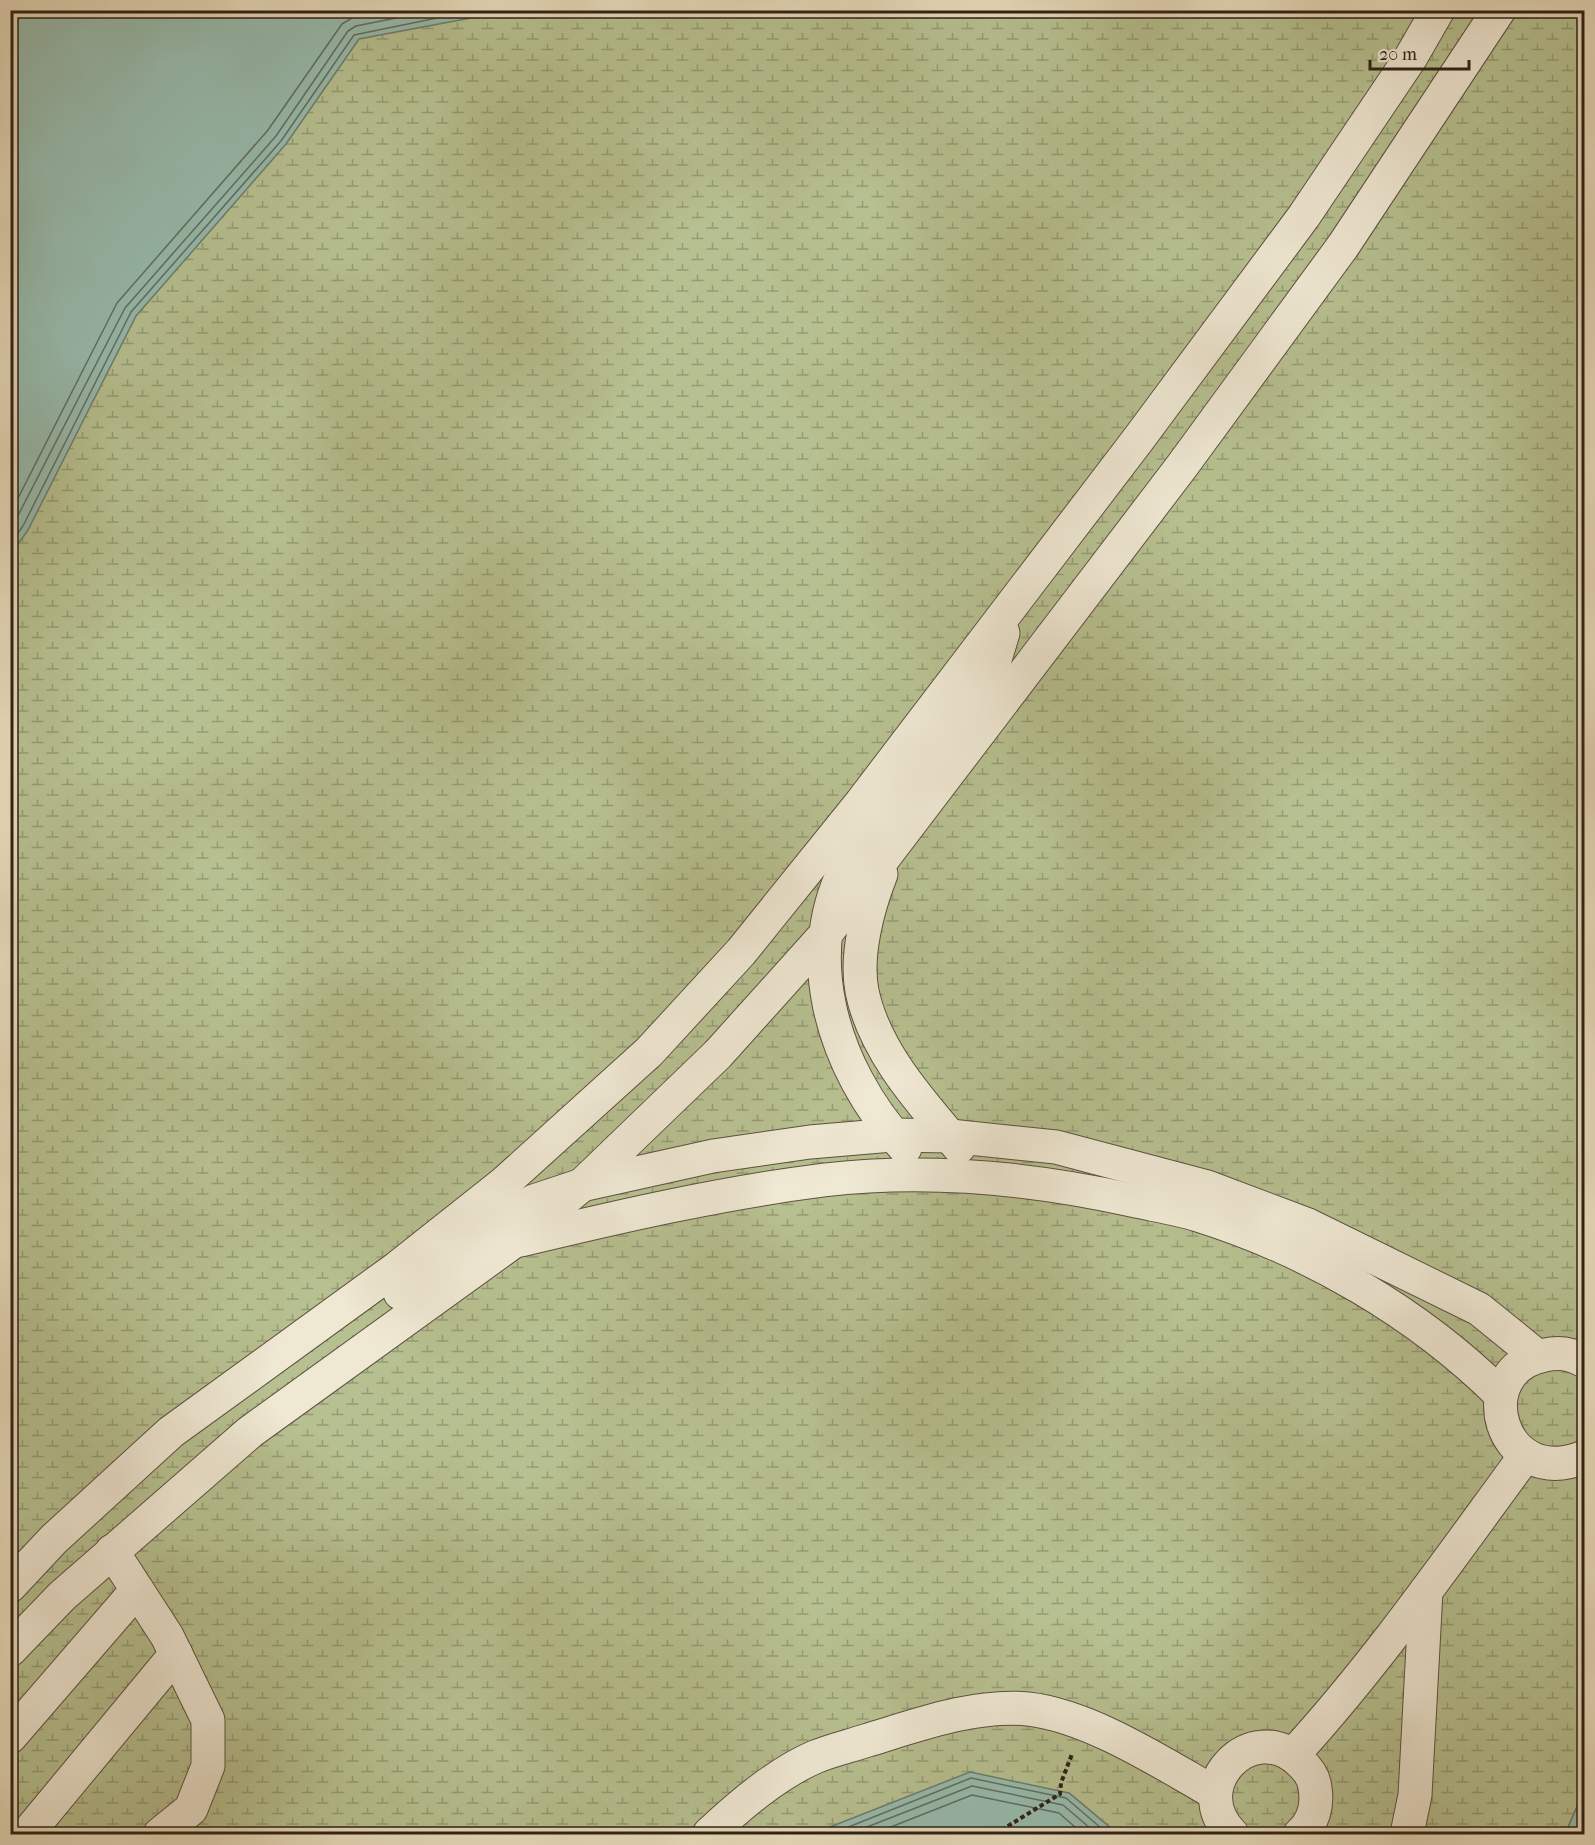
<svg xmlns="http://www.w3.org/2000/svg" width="1595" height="1845" font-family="'IM FELL French Canon',serif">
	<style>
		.wetland { fill: url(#wetland-marsh); stroke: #727154; stroke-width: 1.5 }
		.water { fill: #97bbad; stroke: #6d7e71; stroke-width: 1.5 }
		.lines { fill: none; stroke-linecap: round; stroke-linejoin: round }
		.shore { stroke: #626e62; stroke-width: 1.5 }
		.minor-casing { stroke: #5c5040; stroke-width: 35 }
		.path { stroke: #2e2217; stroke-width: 4; stroke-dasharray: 4.5 3; stroke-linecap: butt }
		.minor { stroke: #efe8d3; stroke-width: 33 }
	</style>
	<defs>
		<pattern id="wetland-marsh" width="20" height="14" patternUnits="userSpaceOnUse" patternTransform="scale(1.5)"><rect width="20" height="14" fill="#b7c090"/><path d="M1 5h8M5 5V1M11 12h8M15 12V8" fill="none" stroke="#959c75"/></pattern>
	</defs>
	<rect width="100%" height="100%" fill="#e7dbbb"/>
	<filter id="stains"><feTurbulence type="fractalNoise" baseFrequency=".00333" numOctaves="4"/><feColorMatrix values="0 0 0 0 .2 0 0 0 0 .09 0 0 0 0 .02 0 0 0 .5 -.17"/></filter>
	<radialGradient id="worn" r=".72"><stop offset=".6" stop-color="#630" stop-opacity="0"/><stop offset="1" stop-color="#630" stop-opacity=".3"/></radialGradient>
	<polygon class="wetland" points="11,11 1584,11 1584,1791 1565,1834 1118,1834 1069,1793 830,1827 822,1834 11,1834"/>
	<g class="water">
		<polygon points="11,10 508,11 359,39 286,144 136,316 28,530 11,554"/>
		<polygon points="970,1772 1069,1793 1118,1834 822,1834 830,1827"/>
		<polygon points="1584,1791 1584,1834 1565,1834"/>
	</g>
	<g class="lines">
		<g class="shore">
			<polyline points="10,514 117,303 268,130 342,24 352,18 388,10"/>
			<polyline points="10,531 125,308 276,136 348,31 356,26 436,10"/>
			<polyline points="10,544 23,526 131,312 281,141 354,35 476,10"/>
			<polyline points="831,1834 971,1778 1066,1798 1108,1834"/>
			<polyline points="849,1834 972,1786 1063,1805 1097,1834"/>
			<polyline points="873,1834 972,1795 1059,1813 1083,1834"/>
		</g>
		<g class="minor-casing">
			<g id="minor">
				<path d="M881,874C868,907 855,955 862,991C874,1051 921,1102 959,1147"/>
				<path d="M905,1148C831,1068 793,946 857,848C868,831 883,814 896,798C924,762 951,726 979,689L993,666L1003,633"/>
				<path d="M521,1240C621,1216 721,1193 824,1180C927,1168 1031,1178 1131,1200C1153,1205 1176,1208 1198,1215C1310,1250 1418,1313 1501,1395"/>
				<polyline points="400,1293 503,1218 534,1201 582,1185 713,1156 810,1142 892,1135 950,1136 1056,1147 1207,1187 1308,1225 1479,1309 1537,1356"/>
				<path d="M1584,1361C1572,1354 1558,1352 1545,1355C1467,1369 1499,1492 1584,1457"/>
				<polyline points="112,1551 167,1636 208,1720 208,1766 191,1809 160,1834"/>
				<polyline points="10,1586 54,1539 171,1432 397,1268 503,1184 649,1052 741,952 861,803 1140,437 1304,216 1411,57 1438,10"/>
				<polyline points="10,1650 62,1596 250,1432 513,1242 582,1185 718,1054 825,935 1182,466 1343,246 1499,10"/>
				<polyline points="10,1737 137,1590"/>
				<path d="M1293,1755C1378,1662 1450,1558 1525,1456"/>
				<polyline points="27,1834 176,1654"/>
				<path d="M709,1834C739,1806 776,1774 815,1757C832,1750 850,1746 868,1740C918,1725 974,1704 1028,1709C1090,1716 1162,1763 1215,1793"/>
				<path d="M1232,1834C1184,1786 1252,1717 1299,1761C1307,1768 1314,1777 1315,1788C1318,1806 1313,1823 1300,1834"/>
				<polyline points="1407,1834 1415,1795 1426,1591"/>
			</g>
		</g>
		<polyline class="path" points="995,1834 1060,1794 1061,1783 1072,1754"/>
		<use href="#minor" class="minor"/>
	</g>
	<rect width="1595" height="1845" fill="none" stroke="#e7dbbb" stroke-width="36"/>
	<rect x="12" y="12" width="1571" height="1821" fill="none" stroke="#2e2217" stroke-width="3"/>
	<rect x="18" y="18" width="1559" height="1809" fill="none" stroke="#2e2217" stroke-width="1.5"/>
	<path d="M1370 60v9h99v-9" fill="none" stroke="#2e2217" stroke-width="3"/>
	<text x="1379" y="60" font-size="18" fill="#2e2217" stroke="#efe8d3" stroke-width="4.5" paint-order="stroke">20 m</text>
	<rect width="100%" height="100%" filter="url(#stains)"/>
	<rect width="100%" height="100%" fill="url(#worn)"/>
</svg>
